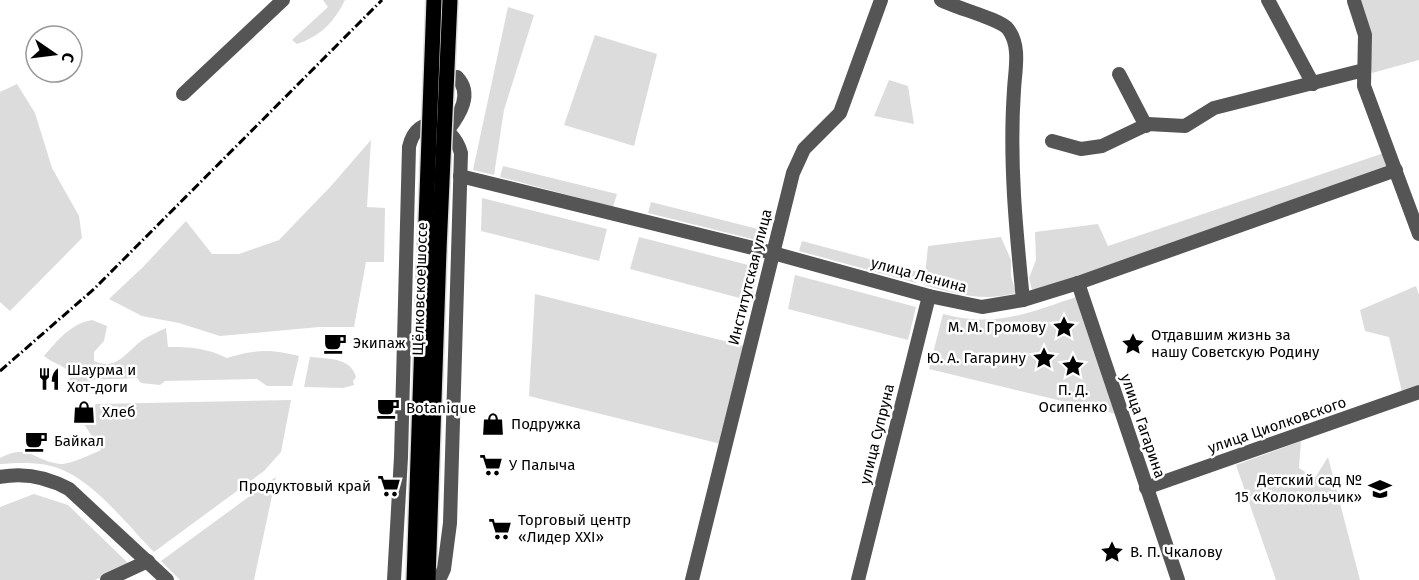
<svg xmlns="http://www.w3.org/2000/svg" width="1419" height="580" font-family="'Fira Sans',sans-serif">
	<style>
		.green { fill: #dcdcdc }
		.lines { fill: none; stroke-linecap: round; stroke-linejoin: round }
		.major-casing { stroke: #dbdbdb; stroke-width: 18 }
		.minor { stroke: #555; stroke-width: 14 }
		.major { stroke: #000; stroke-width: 15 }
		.rail { stroke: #000; stroke-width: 3; stroke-dasharray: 9 3 1.5 3; stroke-linecap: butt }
		.major-bridge-casing { stroke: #dbdbdb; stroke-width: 18; stroke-linecap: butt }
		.major-bridge { stroke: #000; stroke-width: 15 }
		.labels { text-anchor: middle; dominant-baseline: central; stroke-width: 5; stroke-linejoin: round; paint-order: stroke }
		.street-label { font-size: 15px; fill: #000; stroke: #fff }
		.poi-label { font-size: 15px; fill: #000; stroke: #fff; text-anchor: start }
	</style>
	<rect width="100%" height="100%" fill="#fff"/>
	<g class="green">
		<path d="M323,0H345C334,22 321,36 297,44L292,40L328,7Z"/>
		<polygon points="1354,0 1419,0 1419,60 1372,73 1364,50"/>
		<polygon points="508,7 534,15 504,110 494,175 473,170"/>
		<polygon points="595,35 657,54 634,146 564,125"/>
		<polygon points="889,80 908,86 914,124 874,116"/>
		<polygon points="17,84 35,113 52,168 79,216 82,238 10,311 0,302 0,92"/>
		<polygon points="371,140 367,207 385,208 384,262 366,262 354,327 319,327 220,336 179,323 142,316 109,299 143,267 186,221 212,254 239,254 279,240 331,186"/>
		<polygon points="1384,153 1389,167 1077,279 1032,290 1029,278 1036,260 1035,232 1098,224 1108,246"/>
		<polygon points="503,166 617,194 613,207 500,177"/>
		<polygon points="482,198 607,229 599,261 481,231"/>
		<polygon points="651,202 758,229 756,240 648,213"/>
		<polygon points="639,237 760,268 751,301 630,269"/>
		<path d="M1001,237L1011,260V276L1016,293C983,302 956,294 924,285L928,246Z"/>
		<polygon points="802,241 918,272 916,283 799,251"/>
		<polygon points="795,275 916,307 908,340 788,309"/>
		<polygon points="1416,286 1419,295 1419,386 1402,392 1389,337 1365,331 1360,310"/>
		<polygon points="535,294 745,346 721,444 529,396"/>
		<path d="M1079,296L1116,414L929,369L943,314C997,328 1028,313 1079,296Z"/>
		<path d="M92,320L107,326L104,341L94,352V361C118,372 127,350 144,339C151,335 159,331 166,328L168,347C190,347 207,348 227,358C256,349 269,349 299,356L292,386H267L257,379L165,381L160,385L141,383L137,378L90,380V391L78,393L66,384L73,373C63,366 53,363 44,356C58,340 70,324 92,320Z"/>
		<path d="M310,357C328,359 351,357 356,377L353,381L354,385L343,388L304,387Z"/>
		<path d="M291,400L281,452L264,471L154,552C124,522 90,474 47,465C31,462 15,463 0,464V458C29,443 34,461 60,464C69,465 92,454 101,450L82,421L96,404Z"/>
		<polygon points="1301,441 1299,468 1315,478 1328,457 1360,580 1276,580 1236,465"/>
		<polygon points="276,477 254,580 180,580 161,561"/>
		<polygon points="34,494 68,505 129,564 95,580 0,580 0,507"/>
	</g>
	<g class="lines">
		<g class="major-casing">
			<g id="major">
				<polyline points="414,580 425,249"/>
				<polyline points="428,580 439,250"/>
			</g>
		</g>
		<g class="minor">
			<path d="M941,0C956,8 1000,19 1008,29C1021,46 1015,70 1014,90C1009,160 1016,230 1023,300"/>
			<polyline points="1268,0 1313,84"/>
			<polyline points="1354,1 1365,35 1364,86 1419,234"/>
			<polyline points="1119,74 1146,126"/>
			<polyline points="183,94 283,0"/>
			<path d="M448,130C460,114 473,94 457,77"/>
			<polyline points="1052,141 1081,149 1102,146 1148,124 1185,126 1214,108 1364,70"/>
			<polyline points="460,176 773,253 929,296 982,307 1023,300 1078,283 1396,170"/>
			<polyline points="1078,283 1178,580"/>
			<path d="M0,477C25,472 47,477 69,489L167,580"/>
			<polyline points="1146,488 1419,392"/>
			<polyline points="107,580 148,561"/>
			<path d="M394,580L401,457L409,147C417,111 453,123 461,153L450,523L444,569L439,580"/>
			<polyline points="692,580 793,173 804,149 840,113 881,0"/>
			<polyline points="858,580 929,296"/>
		</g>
		<use href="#major" class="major"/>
		<polyline class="rail" points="0,371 94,289 382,0"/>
		<g class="major-bridge-casing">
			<g id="major-bridge">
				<polyline points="425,249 434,0"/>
				<polyline points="439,250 450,0"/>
			</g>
		</g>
		<use href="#major-bridge" class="major-bridge"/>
	</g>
	<defs>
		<g id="sight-bare" transform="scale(1.8)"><path d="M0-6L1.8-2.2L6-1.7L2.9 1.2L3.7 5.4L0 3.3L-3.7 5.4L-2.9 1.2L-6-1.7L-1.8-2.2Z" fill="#000" stroke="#fff" stroke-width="2.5" paint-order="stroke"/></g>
		<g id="cafe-bare" transform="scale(1.8)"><path d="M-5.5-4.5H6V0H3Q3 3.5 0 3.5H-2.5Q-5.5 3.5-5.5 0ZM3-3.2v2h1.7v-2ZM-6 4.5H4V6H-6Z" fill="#000" stroke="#fff" stroke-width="2.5" paint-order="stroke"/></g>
		<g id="restaurant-bare" transform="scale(1.8)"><path d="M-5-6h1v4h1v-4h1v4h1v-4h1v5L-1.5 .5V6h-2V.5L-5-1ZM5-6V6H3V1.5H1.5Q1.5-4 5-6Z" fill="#000" stroke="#fff" stroke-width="2.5" paint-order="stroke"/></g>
		<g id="shop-bare" transform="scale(1.8)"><path d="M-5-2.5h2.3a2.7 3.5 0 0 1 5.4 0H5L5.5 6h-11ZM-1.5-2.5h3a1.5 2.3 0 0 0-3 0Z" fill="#000" stroke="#fff" stroke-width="2.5" paint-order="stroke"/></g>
		<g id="supermarket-bare" transform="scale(1.8)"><path d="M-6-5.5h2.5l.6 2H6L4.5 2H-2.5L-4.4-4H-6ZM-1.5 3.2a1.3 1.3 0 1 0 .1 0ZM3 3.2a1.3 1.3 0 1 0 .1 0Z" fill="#000" stroke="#fff" stroke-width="2.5" paint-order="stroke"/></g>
		<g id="school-bare" transform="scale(1.8)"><path d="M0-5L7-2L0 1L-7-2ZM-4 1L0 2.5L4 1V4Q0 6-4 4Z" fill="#000" stroke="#fff" stroke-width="2.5" paint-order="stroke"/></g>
	</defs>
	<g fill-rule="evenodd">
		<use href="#sight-bare" x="1064" y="327"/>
		<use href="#cafe-bare" x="335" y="343"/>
		<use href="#sight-bare" x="1133" y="344"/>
		<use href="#sight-bare" x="1044" y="358"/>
		<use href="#sight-bare" x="1073" y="366"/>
		<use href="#restaurant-bare" x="49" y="379"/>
		<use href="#cafe-bare" x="388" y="408"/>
		<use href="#shop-bare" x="84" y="412"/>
		<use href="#shop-bare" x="493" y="424"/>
		<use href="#cafe-bare" x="36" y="441"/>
		<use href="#supermarket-bare" x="491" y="465"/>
		<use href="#supermarket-bare" x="389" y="486"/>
		<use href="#school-bare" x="1380" y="489"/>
		<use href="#supermarket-bare" x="500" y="529"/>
		<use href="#sight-bare" x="1112" y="552"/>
	</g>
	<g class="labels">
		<g class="street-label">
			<text transform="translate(919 275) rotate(15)">улица Ленина</text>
			<text transform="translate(750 277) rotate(-76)">Институтская улица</text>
			<text transform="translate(420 289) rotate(-88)">Щёлковское шоссе</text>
			<text transform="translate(1277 425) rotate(-19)">улица Циолковского</text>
			<text transform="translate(1143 426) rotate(71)">улица Гагарина</text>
			<text transform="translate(877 434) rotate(-76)">улица Супруна</text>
		</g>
		<g class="poi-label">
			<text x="1046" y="327" text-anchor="end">М. М. Громову</text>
			<text x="1151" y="335">Отдавшим жизнь за<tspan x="1151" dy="17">нашу Советскую Родину</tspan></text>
			<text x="353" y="343">Экипаж</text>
			<text x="1026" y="358" text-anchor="end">Ю. А. Гагарину</text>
			<text x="67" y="370">Шаурма и<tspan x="67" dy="17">Хот-доги</tspan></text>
			<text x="1073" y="390" text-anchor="middle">П. Д.<tspan x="1073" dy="17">Осипенко</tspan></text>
			<text x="406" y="408">Botanique</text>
			<text x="102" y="412">Хлеб</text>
			<text x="511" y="424">Подружка</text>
			<text x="54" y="441">Байкал</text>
			<text x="509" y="465">У Палыча</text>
			<text x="1362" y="480" text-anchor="end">Детский сад №<tspan x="1362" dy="17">15 «Колокольчик»</tspan></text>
			<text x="371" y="486" text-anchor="end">Продуктовый край</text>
			<text x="518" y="520">Торговый центр<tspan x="518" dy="17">«Лидер XXI»</tspan></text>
			<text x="1130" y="552">В. П. Чкалову</text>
		</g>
	</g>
	<g transform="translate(54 54) rotate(104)"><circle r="28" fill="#ffffff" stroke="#999999" stroke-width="1.5"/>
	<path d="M0-4.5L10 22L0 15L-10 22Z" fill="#000000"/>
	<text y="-9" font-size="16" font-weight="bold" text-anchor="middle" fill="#000000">С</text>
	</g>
</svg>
